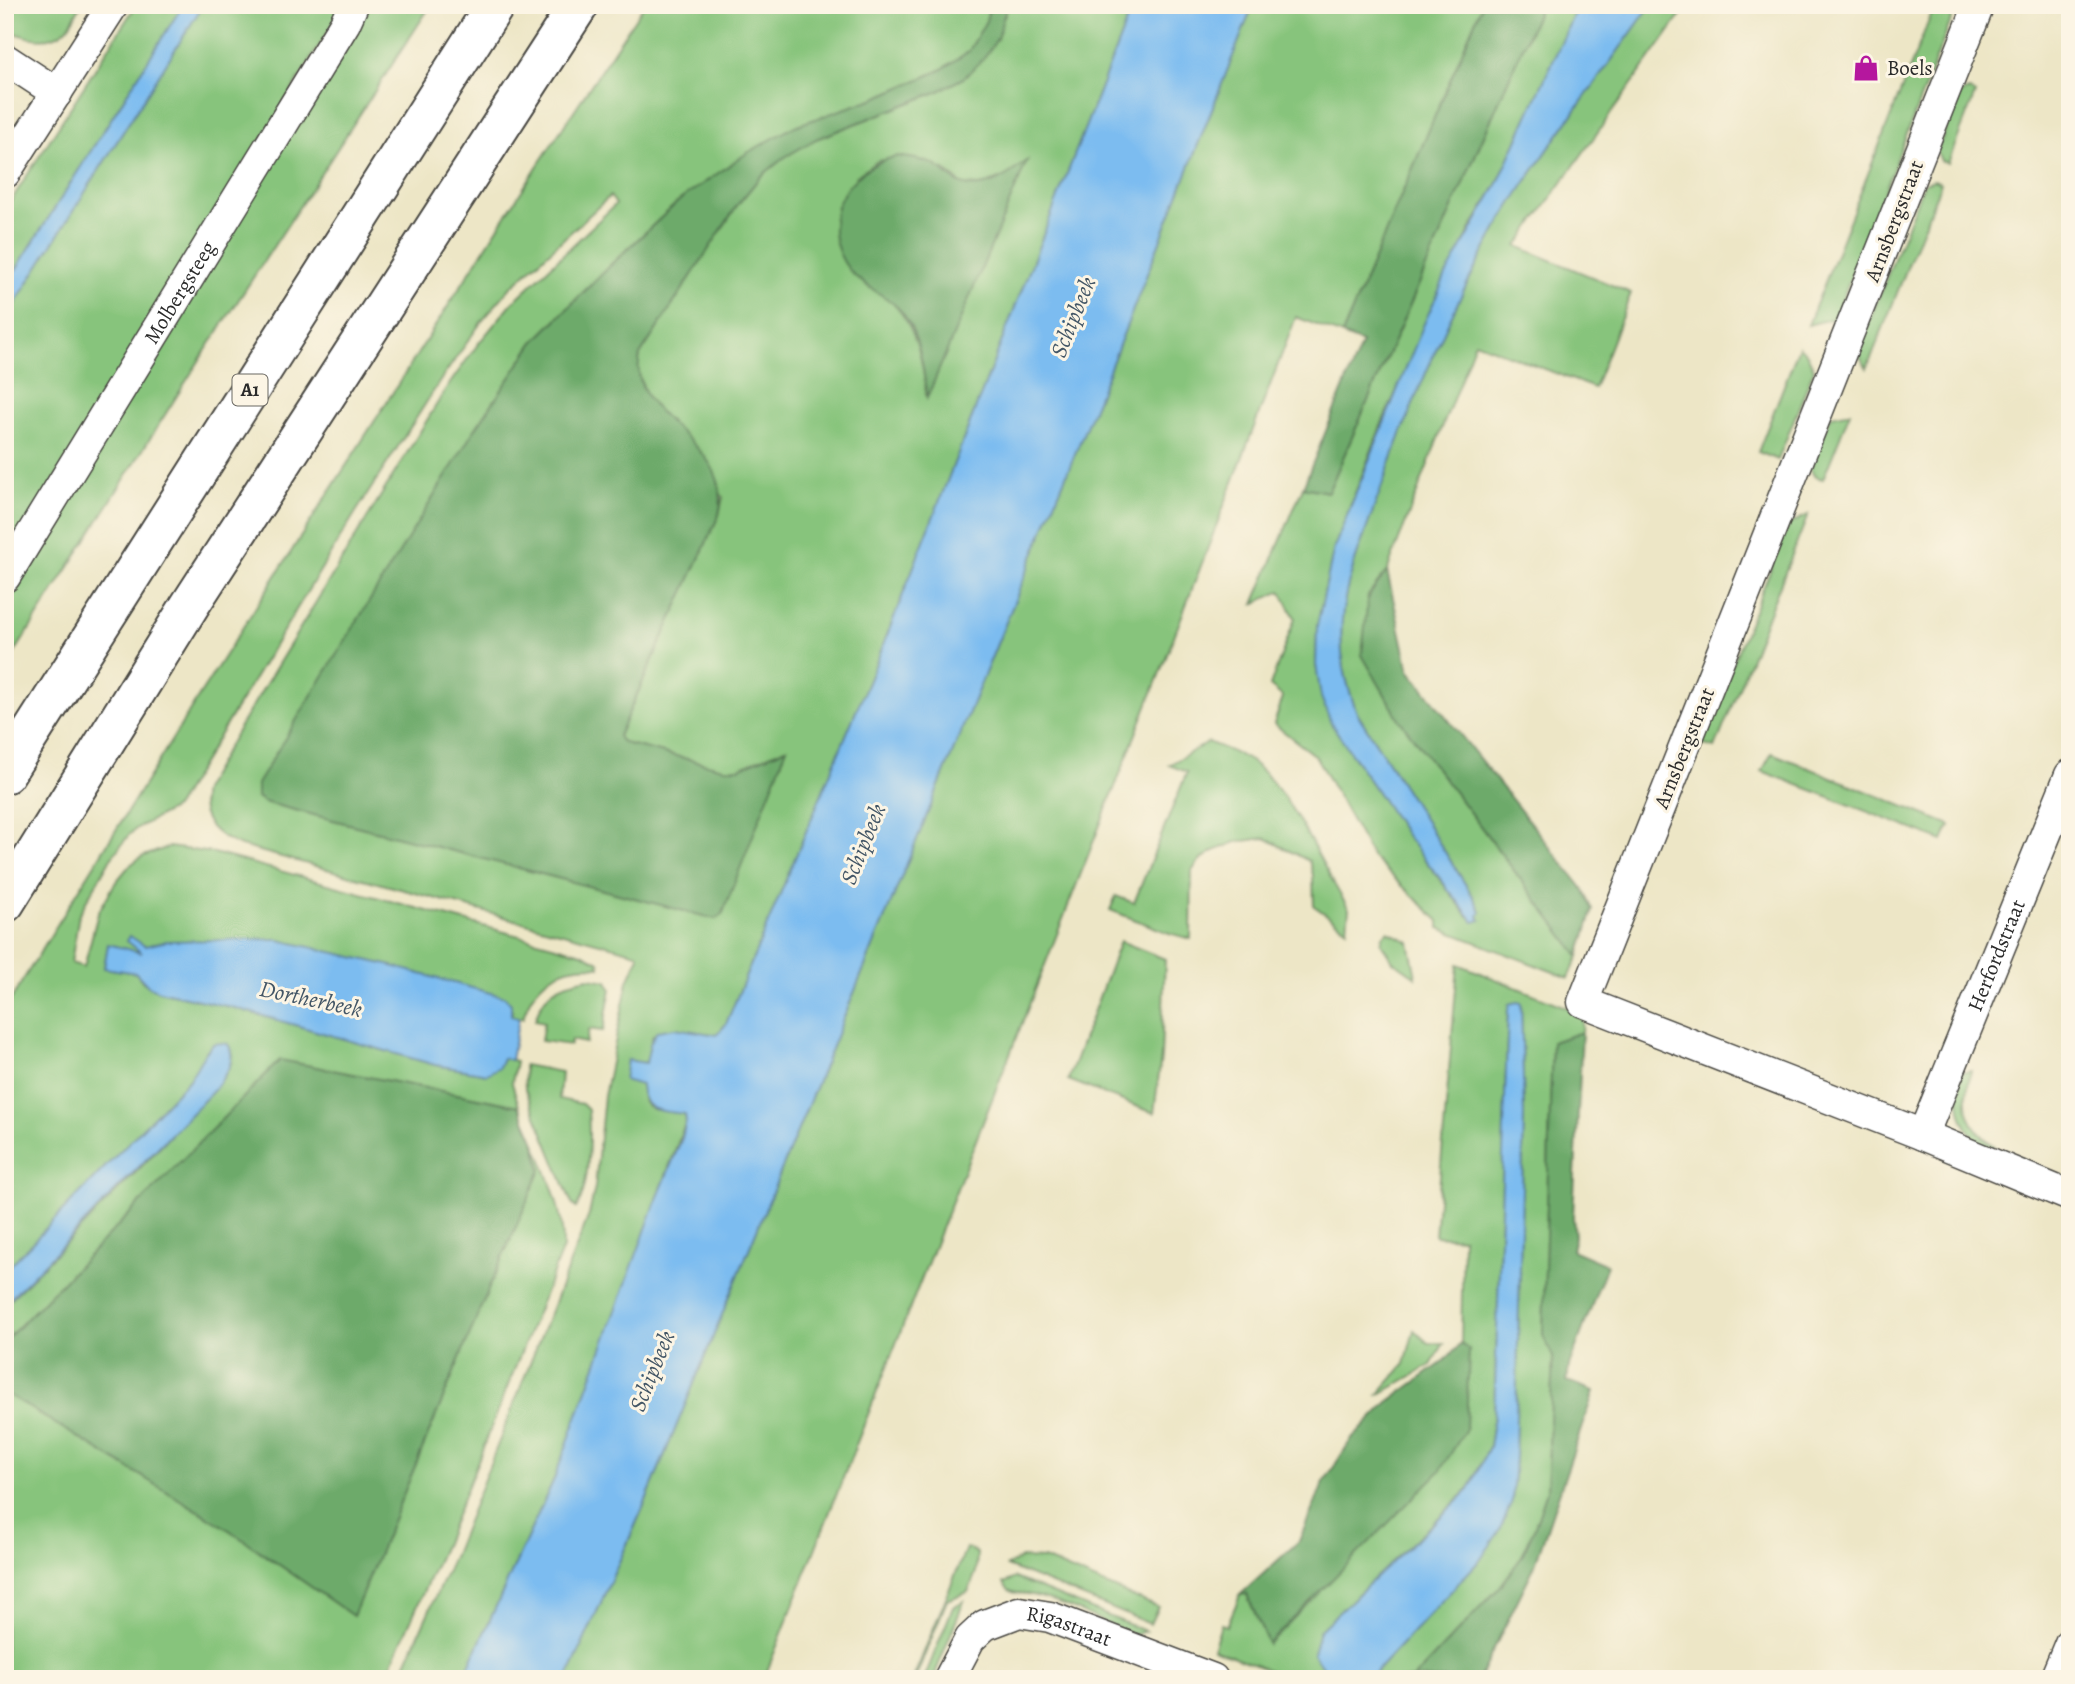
<svg xmlns="http://www.w3.org/2000/svg" width="2075" height="1684" font-family="Alegreya,serif">
	<style>
		.green { fill: #87c47b; stroke: #597853; stroke-width: 2; fill-rule: evenodd }
		.forest { fill: #6daa6b; stroke: #4c6a4b; stroke-width: 2 }
		.water { fill: #7bbcf0; stroke: #53748e; stroke-width: 2 }
		.lines { fill: none; stroke-linecap: round; stroke-linejoin: round }
		.street-casing { stroke: #484742; stroke-width: 33 }
		.highway-casing { stroke: #484742; stroke-width: 42 }
		.street { stroke: #fff; stroke-width: 30 }
		.highway { stroke: #fff; stroke-width: 38 }
		.labels { text-anchor: middle; dominant-baseline: central; stroke-width: 6; stroke-linejoin: round; paint-order: stroke }
		.shield { fill: #fcf5e5; stroke: #6a6863; stroke-width: 2 }
		.shield-label { font-size: 19px; font-weight: bold; fill: #2b2b2b }
		.poi-label { font-size: 21px; fill: #2b2b2b; stroke: #fcf5e5; text-anchor: start }
		.street-label { font-size: 21px; fill: #2b2b2b; stroke: #fcf5e5 }
		.water-label { font-size: 23px; font-style: italic; fill: #435666; stroke: #fcf5e5 }
	</style>
	<rect width="100%" height="100%" fill="#fcf5e5"/>
	<filter id="ink" filterUnits="userSpaceOnUse"><feTurbulence type="fractalNoise" baseFrequency=".0143" numOctaves="2"/><feDisplacementMap in="SourceGraphic" scale="14" xChannelSelector="R" yChannelSelector="G"/><feConvolveMatrix kernelMatrix="1 2 1 2 8 2 1 2 1" color-interpolation-filters="sRGB"/></filter>
	<filter id="wash" filterUnits="userSpaceOnUse"><feTurbulence type="fractalNoise" baseFrequency=".00686" numOctaves="4" result="noise"/><feDisplacementMap in="SourceGraphic" scale="28" xChannelSelector="R" yChannelSelector="G"/><feGaussianBlur stdDeviation="1.57" result="paint"/><feColorMatrix in="noise" values="0 0 0 0 0 0 0 0 0 0 0 0 0 0 0 0 0 1.4 0 .05"/><feComposite in="paint" operator="in"/></filter>
	<g filter="url(#wash)">
		<rect width="100%" height="100%" fill="#ede6c6"/>
		<g class="green">
			<path d="M5,5H81C76,13 72,24 65,30C49,45 22,38 5,28Z"/>
			<polygon points="136,5 183,5 5,287 5,210"/>
			<polygon points="203,5 344,5 5,562 5,319"/>
			<polygon points="359,5 431,5 204,353 5,668 5,592"/>
			<path d="M644,5H990L986,21L969,51L941,70L878,97L681,199L610,265L534,342L472,434L257,797L264,802L715,919L722,915L785,748L739,768H723L628,744L621,741L618,736L719,515L723,497L648,399L637,370L640,355L738,204L760,177L785,157L816,139L937,92L965,77L1005,15L1007,5H1133L877,661L726,1024L717,1035L675,1028L653,1035L646,1063L627,1061L641,1085L644,1103L652,1109L685,1114L686,1121L555,1477L463,1679H399L453,1557L589,1215L595,1187L604,1096L628,981L639,956L637,953L241,846C215,836 197,821 203,790L236,733L446,389L478,344L512,303L616,204L610,196L510,288L482,321L440,381L356,512L175,808L137,828L129,835L111,858L79,914L71,963L84,967L98,913L115,883L129,866L141,857L169,847L214,853L582,953L599,962L600,967C561,962 533,981 523,1018L511,1016L512,1011L275,939L158,943L145,946L142,953L108,945L104,968L136,973L143,982L159,991L235,1008L435,1065L487,1074L503,1058L516,1061L512,1083L519,1106L280,1060L5,1341V1305L141,1167L224,1077L231,1063L232,1051H206L198,1068L187,1082L5,1271V1009L199,696L540,162ZM879,160L945,170L963,185L981,186L1009,175L1026,162L926,396C924,363 917,329 894,304L855,177Z"/>
			<polygon points="1253,5 1482,5 1342,335 1296,317 1170,647 764,1679 567,1679 642,1510 1104,383"/>
			<path d="M1541,5H1578L1497,185L1469,232L1383,421L1334,548L1317,626L1316,666L1331,723L1406,835L1468,916L1480,919L1474,898L1357,713C1345,681 1339,654 1342,620C1345,581 1361,545 1374,508C1411,402 1458,286 1520,191C1561,128 1607,67 1651,5H1688L1517,246L1631,293L1594,388L1475,342L1387,571L1367,597L1399,719L1579,956L1569,978L1439,928V921L1372,857L1316,757L1274,724L1283,697L1270,686L1295,618L1281,591L1254,604L1303,487L1328,492Z"/>
			<polygon points="1935,5 1957,5 1835,318 1808,325"/>
			<polygon points="1969,90 1975,94 1948,163 1941,161 1937,151 1960,94"/>
			<polygon points="1934,180 1941,183 1867,368 1857,352 1924,183"/>
			<polygon points="1799,347 1807,354 1814,369 1778,460 1758,452"/>
			<polygon points="1850,412 1823,479 1815,477 1810,469 1831,416"/>
			<polygon points="1808,515 1715,748 1700,744 1789,524"/>
			<path d="M1208,742C1222,748 1241,754 1253,763C1292,793 1321,866 1349,909L1347,929L1314,906L1313,875L1309,861L1265,838L1236,842L1214,851L1199,861L1192,871L1191,939L1169,933L1110,910L1116,896L1134,903L1187,772L1169,765Z"/>
			<polygon points="1772,753 1950,825 1943,841 1762,771"/>
			<polygon points="1388,931 1409,942 1416,977 1393,961 1381,943 1383,936"/>
			<polygon points="1120,941 1165,959 1161,1057 1154,1113 1068,1080"/>
			<polygon points="1458,964 1583,1014 1582,1032 1552,1042 1543,1334 1553,1357 1547,1491 1534,1529 1521,1558 1499,1588 1413,1679 1369,1679 1481,1559 1512,1501 1515,1457 1524,1115 1521,1003 1509,1004 1508,1009 1494,1416 1489,1447 1469,1489 1319,1631 1324,1672 1338,1679 1292,1679 1213,1649 1221,1624 1227,1626 1240,1595 1246,1593 1268,1643 1469,1351 1461,1344 1463,1238 1435,1236"/>
			<path d="M589,978L607,981L611,989L603,1031L589,1029L586,1043L571,1040L570,1045L541,1041L544,1022L535,1020C544,990 559,983 589,978Z"/>
			<path d="M524,1065L561,1072L559,1099L582,1104L588,1110C590,1134 590,1189 576,1208L572,1204L525,1089Z"/>
			<path d="M1971,1070C1963,1105 1964,1123 1994,1146L1991,1152C1960,1131 1954,1106 1962,1072Z"/>
			<path d="M534,1140C548,1175 564,1211 563,1248L445,1543L385,1679L371,1672L367,1679H230L224,1676L222,1679H5V1393L225,1527L353,1616L488,1290L541,1170Z"/>
			<polygon points="1414,1330 1428,1343 1444,1343 1431,1365 1377,1396 1405,1364"/>
			<polygon points="966,1548 977,1553 976,1572 968,1592 947,1600 915,1679 913,1679"/>
			<polygon points="1021,1558 1044,1559 1158,1607 1150,1624 1007,1566"/>
			<path d="M1015,1578L1145,1631L1135,1635C1101,1622 1067,1603 1032,1595C1020,1592 1009,1596 1004,1583Z"/>
			<polygon points="964,1601 933,1679 924,1679 953,1607"/>
		</g>
		<g class="forest">
			<path d="M990,5H1007L997,39L983,59L965,77L937,92L816,139L785,157L760,177L738,204L640,355C625,424 736,437 719,515L618,736L621,741L628,744L723,768H739L787,748L722,915L715,919L264,802L257,797V784L472,434L534,342L611,265L681,199L747,153L795,126L878,97L941,70L969,51L986,21Z"/>
			<polygon points="1482,5 1541,5 1328,492 1303,487 1362,343 1342,335"/>
			<path d="M898,156C908,158 920,159 930,163C943,167 950,180 962,184C985,193 1010,174 1027,161L927,398C924,371 920,338 904,315C891,296 865,289 850,271C813,224 844,168 898,156Z"/>
			<polygon points="1387,571 1409,670 1583,889 1593,910 1579,956 1399,719 1362,655 1368,597"/>
			<polygon points="1582,1032 1573,1217 1575,1236 1572,1250 1607,1265 1569,1366 1567,1381 1594,1391 1534,1567 1479,1679 1413,1679 1499,1588 1521,1558 1534,1529 1547,1491 1553,1357 1543,1335 1552,1042"/>
			<polygon points="280,1060 519,1106 534,1140 541,1170 488,1290 353,1616 225,1527 5,1393 5,1341"/>
			<polygon points="1461,1344 1469,1350 1466,1429 1440,1471 1268,1644 1247,1594 1240,1595 1299,1541 1324,1482 1351,1440 1388,1402 1443,1362"/>
		</g>
		<g class="water">
			<polygon points="183,5 203,5 5,319 5,287"/>
			<path d="M1133,5H1253L1104,383L642,1510L567,1679H463L555,1477L655,1204L682,1138L686,1121L685,1114C661,1110 643,1115 641,1085L624,1080L627,1060L646,1063L650,1044L657,1031L675,1028L717,1035L726,1024L877,661Z"/>
			<path d="M1578,5H1651C1607,67 1561,128 1520,191C1458,286 1411,402 1374,508C1361,545 1345,581 1342,620C1339,654 1345,681 1357,713L1474,898L1481,912L1479,916L1481,920L1474,922L1406,835L1331,723L1321,697L1316,665L1317,626L1334,548L1423,326L1445,277L1497,185Z"/>
			<polygon points="130,936 145,946 167,941 275,939 392,966 505,997 511,1004 511,1016 519,1018 511,1060 503,1058 499,1067 487,1074 435,1065 235,1008 159,991 148,986 136,973 104,968 108,944 142,953 127,941"/>
			<path d="M1517,1002L1521,1003L1524,1115L1515,1457L1512,1501L1500,1530L1481,1559L1369,1679C1336,1679 1331,1683 1313,1653L1319,1631L1469,1490L1489,1447L1494,1416L1508,1009L1509,1004Z"/>
			<path d="M215,1043L228,1044C238,1061 224,1076 214,1090L5,1304V1271L187,1082C197,1070 205,1048 215,1043Z"/>
		</g>
	</g>
	<g filter="url(#ink)">
		<g class="lines">
			<g class="street-casing">
				<g id="street">
					<polyline points="1979,5 1583,1002 1923,1135 2070,1196"/>
					<polyline points="5,59 57,93"/>
					<polyline points="5,173 113,5"/>
					<path id="s1" d="M5,577L345,23L353,5"/>
					<path id="s2" d="M1923,1135L2070,775"/>
					<path id="s3" d="M949,1679L970,1639L985,1625L1019,1612L1050,1617L1213,1679"/>
					<polyline points="2055,1679 2070,1643"/>
				</g>
			</g>
			<g class="highway-casing">
				<g id="highway">
					<polyline points="5,774 495,5"/>
					<polyline points="5,903 190,605 579,5"/>
				</g>
			</g>
			<use href="#street" class="street"/>
			<use href="#highway" class="highway"/>
		</g>
	</g>
	<defs>
		<g id="shop-bare" transform="scale(2.1)"><path d="M-5-2.5h2.3a2.7 3.5 0 0 1 5.4 0H5L5.5 6h-11ZM-1.5-2.5h3a1.5 2.3 0 0 0-3 0Z" fill="#b5179e" stroke="#fcf5e5" stroke-width="2.5" paint-order="stroke"/></g>
	</defs>
	<g fill-rule="evenodd">
		<use href="#shop-bare" x="1866" y="68"/>
	</g>
	<g class="labels">
		<rect class="shield" x="232.5" y="374.5" width="35" height="31" rx="5"/>
		<g class="shield-label">
			<text x="250" y="390">A1</text>
		</g>
		<g class="poi-label">
			<text x="1887" y="68">Boels</text>
		</g>
		<g class="street-label">
			<text transform="translate(1894 221) rotate(-69)">Arnsbergstraat</text>
			<text stroke="none"><textPath href="#s1" startOffset="334">Molbergsteeg</textPath></text>
			<text transform="translate(1684 748) rotate(-68)">Arnsbergstraat</text>
			<text stroke="none"><textPath href="#s2" startOffset="194">Herfordstraat</textPath></text>
			<text stroke="none"><textPath href="#s3" startOffset="154">Rigastraat</textPath></text>
		</g>
		<g class="water-label">
			<text transform="translate(1073 317) rotate(-68)">Schipbeek</text>
			<text transform="translate(863 844) rotate(-68)">Schipbeek</text>
			<text transform="translate(311 999) rotate(12)">Dortherbeek</text>
			<text transform="translate(652 1371) rotate(-68)">Schipbeek</text>
		</g>
	</g>
	<rect width="2075" height="1684" fill="none" stroke="#fcf5e5" stroke-width="28"/>
</svg>
